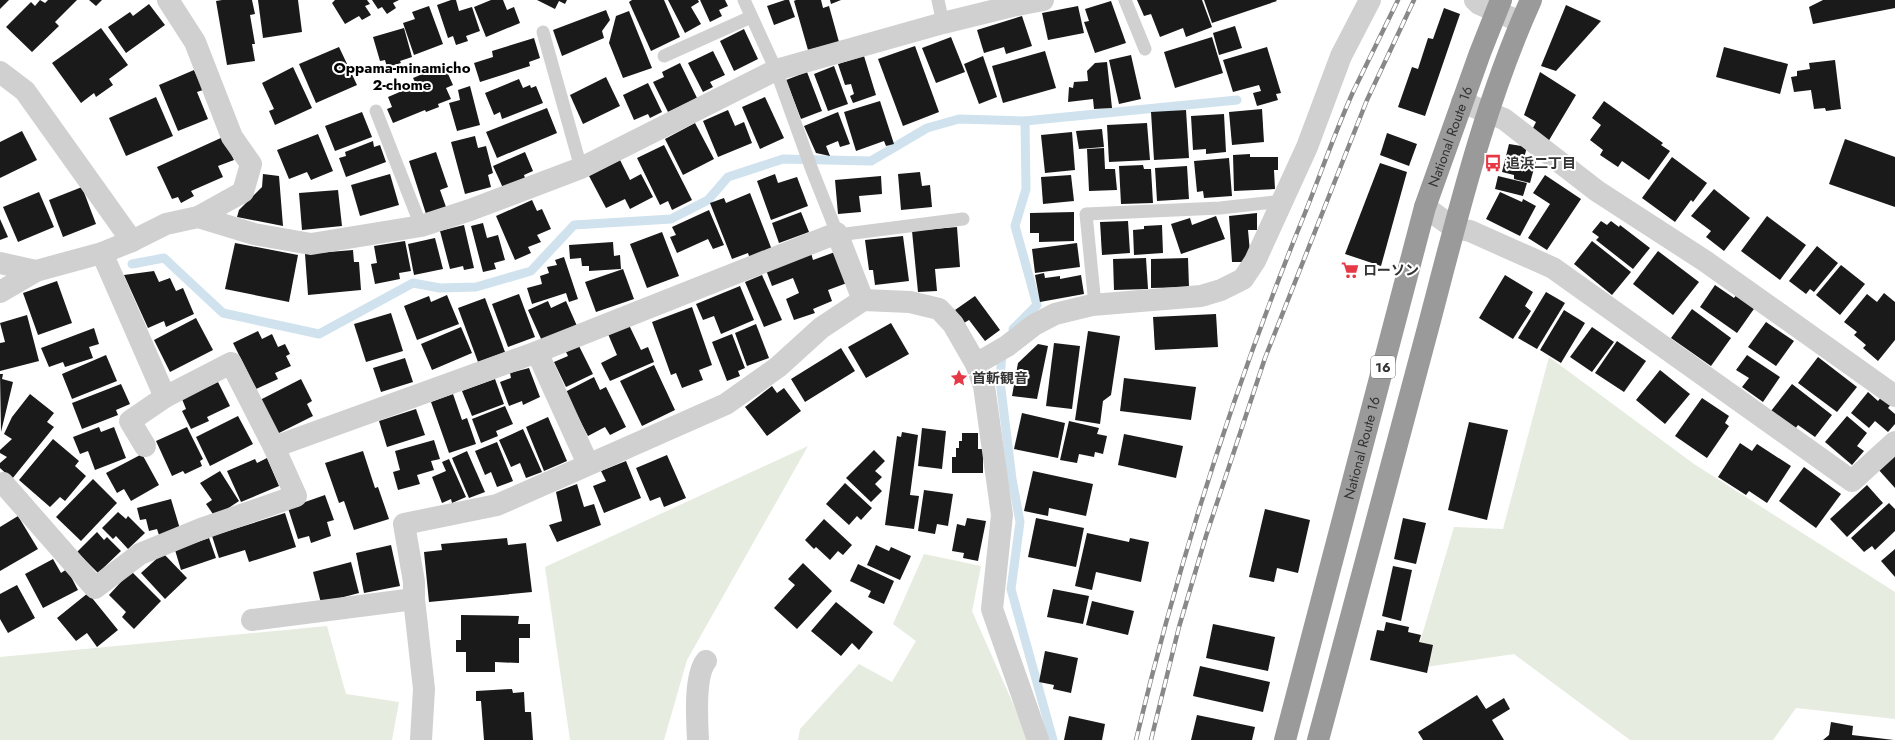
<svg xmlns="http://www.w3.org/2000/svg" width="1895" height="740" font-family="Jost,'Noto Sans JP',sans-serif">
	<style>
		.green { fill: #e6ecdf }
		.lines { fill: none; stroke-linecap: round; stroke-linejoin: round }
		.stream { stroke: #cfe2ee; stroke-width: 9 }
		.building { fill: #1a1a1a }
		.lane { stroke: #d0d0d0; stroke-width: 13 }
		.street { stroke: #d0d0d0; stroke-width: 22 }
		.highway { stroke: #9a9a9a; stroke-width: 22 }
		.rail-casing { stroke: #888; stroke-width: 4.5 }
		.rail { stroke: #fff; stroke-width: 3; stroke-dasharray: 9; stroke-linecap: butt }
		.labels { text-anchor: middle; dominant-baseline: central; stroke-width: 4; stroke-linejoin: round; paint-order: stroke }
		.shield { fill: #fff; stroke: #707070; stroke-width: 1 }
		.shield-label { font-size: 13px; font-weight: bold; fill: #333 }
		.street-label { font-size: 14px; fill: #333; stroke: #fff }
		.poi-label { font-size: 14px; font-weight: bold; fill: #333; stroke: #fff; text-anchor: start }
		.neighbourhood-label { font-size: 15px; font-weight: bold; fill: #000; stroke: #fff }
	</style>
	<rect width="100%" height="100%" fill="#fff"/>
	<g class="green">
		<polygon points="1549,357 1694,464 1895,592 1895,719 1796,708 1773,740 1630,740 1514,654 1412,669 1454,527 1503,529"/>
		<polygon points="808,446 687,660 664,740 570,740 545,567"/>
		<polygon points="924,554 981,566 972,611 1029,740 798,740 800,729 859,664 892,682 916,641 893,624"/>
		<polygon points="327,626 346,694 399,702 392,740 0,740 0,657"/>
	</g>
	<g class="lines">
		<g class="stream">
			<polyline points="132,264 164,258 223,313 319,334 413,283 440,288 476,287 531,271 574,225 671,219 708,200 728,177 783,159 871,161 927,128 959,119 1025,121 1237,100"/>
			<polyline points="1013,329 1037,305 1015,226 1026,189 1025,121"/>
			<polyline points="1002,351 1000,381 1012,479 1020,522 1011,589 1053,740"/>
		</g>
	</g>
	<g class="building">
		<polygon points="0,0 9,0 0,9"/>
		<polygon points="40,0 45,3 48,0 77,0 55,22 59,26 32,52 6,27 31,2 35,6"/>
		<polygon points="89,0 102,0 96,6"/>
		<polygon points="222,0 252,0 255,14 250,15 255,44 252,44 255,61 227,65 216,1"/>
		<polygon points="258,0 298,0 302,32 263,38"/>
		<polygon points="335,0 367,0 370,4 365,6 371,15 362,20 359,16 345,24 332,3"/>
		<polygon points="372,0 399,0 393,3 396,8 387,14 382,7 378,9"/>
		<polygon points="451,0 456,0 459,11 472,7 480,31 466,36 468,41 456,45 453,36 448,38 437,5"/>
		<polygon points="491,0 503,0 507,10 514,7 520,23 486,37 474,7"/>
		<polygon points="537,0 567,0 565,4 559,1 555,9"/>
		<polygon points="632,0 664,0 680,37 651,51 629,2"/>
		<polygon points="668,0 698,0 699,2 691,7 701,24 685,33"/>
		<polygon points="700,0 725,0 728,6 719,10 722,16 710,22"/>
		<polygon points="785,0 789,0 795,17 774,25 767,6"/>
		<polygon points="796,0 821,0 823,8 829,6 839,42 808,50 794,1"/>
		<polygon points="830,0 841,0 831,4"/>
		<polygon points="1137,0 1202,0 1212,27 1186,37 1183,28 1160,37 1151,14 1144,16"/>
		<polygon points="1204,0 1276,0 1277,1 1212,23"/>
		<polygon points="1823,0 1895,0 1895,8 1813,24 1809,7"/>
		<polygon points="1111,1 1126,43 1095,53 1084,22 1089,21 1085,9"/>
		<polygon points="149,4 165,25 126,53 108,27 130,12 133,16"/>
		<polygon points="1566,5 1601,21 1556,71 1541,66"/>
		<polygon points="429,6 443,44 414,55 403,23 415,19 412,12"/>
		<polygon points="1078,6 1084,33 1048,40 1042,13"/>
		<polygon points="1444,8 1460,14 1425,116 1398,107 1412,67 1418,69 1428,38 1433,39"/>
		<polygon points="606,10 610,20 602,31 604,38 562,56 553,30"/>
		<polygon points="629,11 652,68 623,78 609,43 616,16"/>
		<polygon points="1022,16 1032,46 1006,54 1004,47 984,53 977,30"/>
		<polygon points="1235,26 1242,48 1219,55 1213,33"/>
		<polygon points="101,28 128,65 109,79 113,85 96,97 94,93 81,103 52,63"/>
		<polygon points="404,28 412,57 400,61 401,63 387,67 385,60 380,61 373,37"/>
		<polygon points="744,29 758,59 734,71 720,41"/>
		<polygon points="951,37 965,72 936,83 922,48"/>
		<polygon points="1212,37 1223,73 1175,88 1164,52"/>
		<polygon points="534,38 540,58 529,62 530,66 480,82 474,63 493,57 492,51"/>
		<polygon points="915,46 939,112 903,126 878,59"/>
		<polygon points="339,47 357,85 316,103 299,64"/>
		<polygon points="1267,47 1281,93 1276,94 1278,100 1257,106 1253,93 1261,91 1259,85 1233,92 1223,60"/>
		<polygon points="1724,47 1788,64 1780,94 1716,77"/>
		<polygon points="713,51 725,75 710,82 713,87 703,92 688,63"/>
		<polygon points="1045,51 1056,88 1003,103 992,66"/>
		<polygon points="1131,55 1141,99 1119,104 1109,60"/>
		<polygon points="864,56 876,95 853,103 850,96 854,94 851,84 845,85 838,64"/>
		<polygon points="983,56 997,97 979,104 964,64"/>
		<polygon points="1835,60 1841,109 1826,111 1825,108 1814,109 1811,90 1794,92 1791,77 1797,76 1797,71 1810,69 1809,63"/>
		<polygon points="1107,62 1112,108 1094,109 1093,99 1068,102 1069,87 1073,88 1074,82 1088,81 1087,71 1095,63"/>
		<polygon points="680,63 697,98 668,112 653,82 664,77 662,72"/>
		<polygon points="444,65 453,85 446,88 451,99 438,104 439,107 426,112 425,110 393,123 387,109 392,107 388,97 409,88 407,85 415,82 413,78"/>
		<polygon points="834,66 848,104 828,111 814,74"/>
		<polygon points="293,67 312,108 275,125 269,111 274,109 262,83"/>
		<polygon points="194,70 203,90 197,92 208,119 178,131 159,85"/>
		<polygon points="807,72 822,111 801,119 786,80"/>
		<polygon points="1540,72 1576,95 1548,142 1532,130 1536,122 1524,115"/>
		<polygon points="606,77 620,106 583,124 570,95"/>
		<polygon points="519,79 523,88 530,85 531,88 536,86 543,103 502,119 500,112 494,115 485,93"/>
		<polygon points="648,83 662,112 650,118 648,114 634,120 623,95"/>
		<polygon points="470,86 480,125 457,131 449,103 460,100 458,90"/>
		<polygon points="156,97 173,136 126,156 109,118"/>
		<polygon points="765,97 784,138 760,149 742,107"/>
		<polygon points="880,101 894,144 886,146 884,141 856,151 844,112"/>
		<polygon points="1604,101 1663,143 1661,145 1670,151 1649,180 1622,161 1618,167 1600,155 1603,150 1590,140 1601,125 1592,118"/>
		<polygon points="547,108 557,133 497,158 486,132"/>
		<polygon points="1262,109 1264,142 1232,145 1229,112"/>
		<polygon points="728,110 735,126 744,122 752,143 718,157 703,121"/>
		<polygon points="1186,110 1189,158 1154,160 1151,112"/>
		<polygon points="362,112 372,137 335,151 325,126"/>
		<polygon points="838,112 850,144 840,147 838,141 826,146 830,156 816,153 804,126"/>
		<polygon points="1224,114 1226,152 1206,154 1206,149 1193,150 1191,116"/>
		<polygon points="695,123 714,159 683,175 665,139"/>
		<polygon points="1147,123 1150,160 1109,162 1107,125"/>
		<polygon points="1102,129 1104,147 1079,149 1076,131"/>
		<polygon points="22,131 37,160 0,178 0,142"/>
		<polygon points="1072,132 1075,170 1045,173 1041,135"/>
		<polygon points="1387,133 1417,144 1409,166 1380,155"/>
		<polygon points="318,134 333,171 311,180 307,172 289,179 277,150"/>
		<polygon points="475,136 478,148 486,146 493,173 488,175 491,187 465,194 451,142"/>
		<polygon points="223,137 234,160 218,166 223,177 191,191 194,196 181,203 178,197 172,199 157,167"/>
		<polygon points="1845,139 1895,157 1895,207 1829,184"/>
		<polygon points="373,141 374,147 380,145 386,162 346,177 339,158 346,156 345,152"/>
		<polygon points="1509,144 1527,147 1524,158 1536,161 1530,183 1514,179 1514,175 1502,172"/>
		<polygon points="664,145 692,200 672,210 668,201 660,205 637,158"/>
		<polygon points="1104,148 1105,169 1115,169 1117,190 1089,191 1087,149"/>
		<polygon points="436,152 448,187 440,190 446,207 426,214 409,161"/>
		<polygon points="525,152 533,171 524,175 525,178 503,188 493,166"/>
		<polygon points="1250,154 1250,157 1278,157 1278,170 1274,170 1275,189 1234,191 1233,155"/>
		<polygon points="1672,157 1707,183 1693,202 1691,200 1675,222 1642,198"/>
		<polygon points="1229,158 1232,196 1204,198 1203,191 1197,192 1194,161"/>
		<polygon points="620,160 630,180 641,174 653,197 630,209 625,199 606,208 589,176"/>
		<polygon points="1380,163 1407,172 1381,266 1345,254"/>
		<polygon points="1143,165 1144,169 1151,169 1153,203 1121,204 1119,166"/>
		<polygon points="1187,166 1189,199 1157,201 1155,168"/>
		<polygon points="920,172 922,186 930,185 932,207 901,210 898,174"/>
		<polygon points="263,174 279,176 283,226 237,217 239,210 262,187"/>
		<polygon points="390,174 399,205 360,216 351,185"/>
		<polygon points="775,174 778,183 797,177 808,206 771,220 757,181"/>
		<polygon points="1071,175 1074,201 1043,204 1041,177"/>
		<polygon points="1545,175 1581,199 1547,250 1528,238 1550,204 1533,193"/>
		<polygon points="881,176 882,194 859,196 861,212 838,214 835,180"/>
		<polygon points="1498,176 1527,183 1523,196 1495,189"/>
		<polygon points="82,187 96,224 63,237 49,200"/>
		<polygon points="1714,189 1750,218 1724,251 1706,237 1711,231 1691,216"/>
		<polygon points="338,190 342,226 302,230 299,193"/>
		<polygon points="39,192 54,227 18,242 3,207"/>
		<polygon points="1500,192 1522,202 1523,199 1536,206 1520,236 1486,219"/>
		<polygon points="750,193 772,250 750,259 748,253 732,259 710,203 724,198 726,203"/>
		<polygon points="532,200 537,211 542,209 551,229 537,235 541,242 528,247 531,253 515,260 496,216"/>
		<polygon points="709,210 724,245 713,249 708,239 677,253 670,237 676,235 672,227"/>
		<polygon points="801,212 809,232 779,243 772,223"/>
		<polygon points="1074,212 1074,241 1039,242 1039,233 1030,233 1030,213"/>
		<polygon points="1257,213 1257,230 1248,230 1250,252 1244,262 1232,262 1229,216"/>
		<polygon points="1216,216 1225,239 1181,254 1171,224 1190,218 1192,225"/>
		<polygon points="1767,216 1806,245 1780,280 1741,251"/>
		<polygon points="0,219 8,237 0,240"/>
		<polygon points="1128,221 1130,253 1102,255 1100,222"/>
		<polygon points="1601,221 1607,225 1611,221 1619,227 1620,225 1650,248 1633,269 1596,240 1599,237 1592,232"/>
		<polygon points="483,223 487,238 498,235 505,260 494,263 496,269 483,272 471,226"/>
		<polygon points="464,225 474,268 464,270 463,266 450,269 440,231"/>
		<polygon points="1162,225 1163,253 1134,255 1133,230 1144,229 1144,226"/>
		<polygon points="957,227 960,267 935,269 937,291 918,292 912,231"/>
		<polygon points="662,232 679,276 647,288 630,244"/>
		<polygon points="903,236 909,281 875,285 873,270 869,270 865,240"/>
		<polygon points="435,238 443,269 414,275 408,244"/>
		<polygon points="405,241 411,271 399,273 400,279 375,284 371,264 377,263 374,246"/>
		<polygon points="1592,241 1631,272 1612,295 1574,264"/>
		<polygon points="613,242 614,256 620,255 621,269 589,271 589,266 582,266 581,258 570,259 569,245"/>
		<polygon points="235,243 298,255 289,302 225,289"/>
		<polygon points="1077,243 1080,267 1035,273 1032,249"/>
		<polygon points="1817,246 1838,263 1814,292 1810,289 1806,294 1789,281"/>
		<polygon points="353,250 354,262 359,262 361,290 308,295 305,254"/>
		<polygon points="1658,251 1699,282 1673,315 1633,284"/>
		<polygon points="835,252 847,283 828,290 832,301 813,309 815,313 794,320 786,299 799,293 793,278 772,286 766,270 811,253 813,260"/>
		<polygon points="564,257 578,299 569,302 566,293 532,304 527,288 542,284 540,276 549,273 547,267 557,265 555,260"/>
		<polygon points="1146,258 1148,289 1114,290 1113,259"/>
		<polygon points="1188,258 1189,287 1151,288 1151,259"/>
		<polygon points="1841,265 1865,284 1840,315 1816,295"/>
		<polygon points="623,269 634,299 596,312 585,282"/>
		<polygon points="154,271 159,282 170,278 176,291 183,288 194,314 166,327 164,321 148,328 124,275"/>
		<polygon points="1044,273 1045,278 1060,276 1060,279 1081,275 1084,294 1040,302 1035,275"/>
		<polygon points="762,275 782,320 764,327 745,282"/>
		<polygon points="1505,275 1533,292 1525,306 1531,311 1513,339 1479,318"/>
		<polygon points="57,281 72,323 38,335 23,293"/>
		<polygon points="1715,285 1734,298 1738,293 1756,306 1737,333 1700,307"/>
		<polygon points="740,286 754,320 721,334 714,316 703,320 696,304"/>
		<polygon points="1546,292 1565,303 1537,349 1518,338"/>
		<polygon points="1884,293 1895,302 1895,340 1878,361 1863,348 1866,345 1854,335 1857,332 1844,322 1867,294 1877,302"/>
		<polygon points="519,294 535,337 508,347 492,304"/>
		<polygon points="447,295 459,324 417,340 404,306 429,296 431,302"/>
		<polygon points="975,296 1000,330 985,341 969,320 964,323 955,310"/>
		<polygon points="485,298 505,352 478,362 458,308"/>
		<polygon points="548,301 551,308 566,301 577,326 542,341 528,310"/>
		<polygon points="692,307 712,365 699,370 703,380 682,388 676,373 671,375 652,322"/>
		<polygon points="1692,309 1731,338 1711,366 1671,338"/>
		<polygon points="1564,310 1585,323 1561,363 1540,350"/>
		<polygon points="391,313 403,351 366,362 354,324"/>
		<polygon points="1216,314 1218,347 1155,350 1153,317"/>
		<polygon points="27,315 39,361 0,371 0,343 5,342 0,323"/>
		<polygon points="196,318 213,350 170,372 154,340"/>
		<polygon points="1766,322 1794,341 1776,366 1748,347"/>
		<polygon points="891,323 909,354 866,378 848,347"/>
		<polygon points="756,324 769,358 747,366 735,333"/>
		<polygon points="629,325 641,350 648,347 654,362 610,381 601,363 617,355 608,334"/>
		<polygon points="461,327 472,353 432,370 421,344"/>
		<polygon points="1592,327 1614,342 1592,372 1570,357"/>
		<polygon points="94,328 99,344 89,347 93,358 65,367 63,362 49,367 41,348"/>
		<polygon points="258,331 262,339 272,334 278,347 285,344 290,354 286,356 291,366 275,373 278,379 256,389 233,343"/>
		<polygon points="1088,331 1120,336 1111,395 1103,401 1100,424 1075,420"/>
		<polygon points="732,334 745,368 738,371 740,376 727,381 712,342"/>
		<polygon points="1617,341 1646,361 1624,392 1595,373"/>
		<polygon points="1054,343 1080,346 1072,409 1046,406"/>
		<polygon points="1038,344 1048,346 1037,399 1012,396 1018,363"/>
		<polygon points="579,346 593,374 566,387 554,362 568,356 566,352"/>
		<polygon points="841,348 855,371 805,402 791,379"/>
		<polygon points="106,355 117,381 72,399 62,374"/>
		<polygon points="1747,355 1780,377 1763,402 1742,387 1749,378 1736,370"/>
		<polygon points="1818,357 1857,387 1837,412 1798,383"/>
		<polygon points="405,358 413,382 381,392 373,368"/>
		<polygon points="654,365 675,410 642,426 620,381"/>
		<polygon points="529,368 540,397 523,405 522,401 509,406 500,382 511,378 510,373"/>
		<polygon points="1660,370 1690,394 1665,424 1636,400"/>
		<polygon points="0,374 3,374 2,379 13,382 1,432"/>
		<polygon points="594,377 600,390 606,387 626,427 610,435 605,427 588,436 565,392"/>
		<polygon points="1124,378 1196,387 1191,420 1120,411"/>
		<polygon points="301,379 312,401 307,404 313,416 277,434 260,400"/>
		<polygon points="495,379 504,404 472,416 462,391"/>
		<polygon points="218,382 230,406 207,417 209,421 191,429 182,411 186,409 182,399"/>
		<polygon points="121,384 130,404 116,410 118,415 82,429 72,403"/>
		<polygon points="1792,384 1832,415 1815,437 1798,425 1792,433 1771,411"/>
		<polygon points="772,386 777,393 784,388 801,411 767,436 745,407"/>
		<polygon points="1868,392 1878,401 1882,396 1891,404 1888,408 1895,414 1895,424 1888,432 1875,421 1869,428 1851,413"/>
		<polygon points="30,394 54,413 47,422 54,427 12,479 0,468 0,463 7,457 0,453 0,450 12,439 4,434 12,417"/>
		<polygon points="453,394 462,420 467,418 476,444 449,453 431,402"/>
		<polygon points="1702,398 1729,416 1725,423 1729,426 1707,458 1675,436"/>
		<polygon points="505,406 513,424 496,431 498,436 481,443 472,419"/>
		<polygon points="416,409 425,435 387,447 379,421"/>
		<polygon points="1022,413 1065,423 1058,458 1014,449"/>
		<polygon points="238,416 253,444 210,466 196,437"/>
		<polygon points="1847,416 1867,433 1857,446 1864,451 1852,465 1825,442"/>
		<polygon points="548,417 567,461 544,471 526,427"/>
		<polygon points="1069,421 1099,428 1097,434 1107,436 1103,454 1095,452 1094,457 1079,454 1077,463 1060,460"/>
		<polygon points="1469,422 1508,430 1487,520 1448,510"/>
		<polygon points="99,427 101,432 114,427 126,458 95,470 88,451 80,454 73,437"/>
		<polygon points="187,427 203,459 200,461 202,466 185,474 183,471 172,476 156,441"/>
		<polygon points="922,428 946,431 942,469 918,466"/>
		<polygon points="523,429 542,472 526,478 520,463 511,467 499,440"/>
		<polygon points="902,432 918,435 910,495 919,496 914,529 885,525 897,436 901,437"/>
		<polygon points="962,433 978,433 978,449 983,449 983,473 952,473 952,457 956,457 956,448 959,448 959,441 962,441"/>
		<polygon points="1124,434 1183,446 1176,478 1118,465"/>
		<polygon points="53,439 79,461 75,466 86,476 65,501 60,497 50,507 19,480"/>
		<polygon points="434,440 440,459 431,461 434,470 417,475 420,484 398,490 393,472 400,470 395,451"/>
		<polygon points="497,442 513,481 497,487 491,472 485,475 475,451"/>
		<polygon points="1740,443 1752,451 1757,444 1791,466 1767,503 1749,491 1746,495 1718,477"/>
		<polygon points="874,450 885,461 875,471 882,477 875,484 882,491 871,502 846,478"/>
		<polygon points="363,451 375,488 378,487 389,519 354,530 344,501 339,503 325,463"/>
		<polygon points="467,451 485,492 469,498 452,458"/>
		<polygon points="1895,452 1895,488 1877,468"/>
		<polygon points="142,454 159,485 131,501 124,489 117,493 106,473"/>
		<polygon points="667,455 686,498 664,507 660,497 650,501 636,468"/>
		<polygon points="267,458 279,486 241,502 227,471 255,459 257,463"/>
		<polygon points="449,459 466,497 452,503 451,499 442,503 432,477 446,471 442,462"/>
		<polygon points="626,461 641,498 604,513 593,486 606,481 601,471"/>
		<polygon points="1804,467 1841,494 1816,528 1779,501"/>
		<polygon points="220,471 239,501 215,517 206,504 212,500 200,483"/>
		<polygon points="1033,471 1093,484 1086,516 1049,508 1048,516 1024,511"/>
		<polygon points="93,479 117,503 81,541 56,517"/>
		<polygon points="845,483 872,508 861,520 857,516 849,525 826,504"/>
		<polygon points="577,484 584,507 594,504 601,525 557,542 549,525 562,521 556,492"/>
		<polygon points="1867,485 1883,503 1847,537 1830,519"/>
		<polygon points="924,490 953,494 948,526 937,524 935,534 918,531"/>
		<polygon points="325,495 334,520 327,522 331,536 311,543 309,536 298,539 288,508"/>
		<polygon points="171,499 180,529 159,535 157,529 149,531 146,519 140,520 137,508"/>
		<polygon points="1889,503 1895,509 1895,531 1875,550 1872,546 1864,552 1851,538"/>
		<polygon points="1265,509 1310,520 1298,573 1277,568 1274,582 1249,577"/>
		<polygon points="118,512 126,519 128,516 145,533 128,549 116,536 113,539 102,528"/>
		<polygon points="285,513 296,547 249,562 245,550 219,558 212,536"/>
		<polygon points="18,516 38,549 0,571 0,527"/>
		<polygon points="967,518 986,521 978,561 963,558 964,553 952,551 957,524 965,526"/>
		<polygon points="1036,518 1084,528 1076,567 1028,557"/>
		<polygon points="1403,518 1426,523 1416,564 1394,559"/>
		<polygon points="824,519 852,545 843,555 838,551 830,560 816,547 814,549 805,540"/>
		<polygon points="97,532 104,540 107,537 121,551 98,573 77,552"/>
		<polygon points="1087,533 1129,542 1130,538 1149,542 1141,582 1096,572 1092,590 1075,586"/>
		<polygon points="209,538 216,558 181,570 175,550"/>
		<polygon points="507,538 508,545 526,543 532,592 429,602 424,552 442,550 441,544"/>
		<polygon points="391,545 400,586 364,593 356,553"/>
		<polygon points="876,545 889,551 891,547 911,556 900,580 867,565"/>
		<polygon points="1895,549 1895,577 1881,561"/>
		<polygon points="163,553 187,578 165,599 141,573"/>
		<polygon points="53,559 61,573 67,569 78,590 43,608 25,574"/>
		<polygon points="351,562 359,593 321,603 313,572"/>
		<polygon points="803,563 832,591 797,629 774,608 795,585 788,579"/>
		<polygon points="858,564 894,581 884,604 868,597 871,591 850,581"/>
		<polygon points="1393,566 1412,570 1401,621 1382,616"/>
		<polygon points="131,571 161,601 134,629 122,617 126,612 109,595"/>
		<polygon points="17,585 35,618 8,633 0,619 0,594"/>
		<polygon points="1053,589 1089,596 1083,624 1047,617"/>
		<polygon points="88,593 118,630 97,647 87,633 76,641 57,618"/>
		<polygon points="1092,601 1134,611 1128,635 1086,625"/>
		<polygon points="836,602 873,632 859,650 852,643 841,656 811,631"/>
		<polygon points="461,615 519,616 518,624 530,624 530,638 519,638 519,663 495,662 495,672 466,672 466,652 456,652 456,640 461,640"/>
		<polygon points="1386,622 1409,627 1408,632 1421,635 1419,642 1433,645 1427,673 1370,660 1377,630 1384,631"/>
		<polygon points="1213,624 1275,637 1268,671 1206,658"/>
		<polygon points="1045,651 1078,658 1071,693 1053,689 1054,685 1039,682"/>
		<polygon points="1200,666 1270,682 1263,712 1193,696"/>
		<polygon points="512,689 513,693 524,692 525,712 531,712 533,740 484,740 481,701 476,701 476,691"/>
		<polygon points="1477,695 1486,709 1504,698 1510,709 1492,720 1504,740 1423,740 1418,732"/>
		<polygon points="1197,715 1255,727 1252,740 1191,740"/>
		<polygon points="1069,716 1105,724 1102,740 1064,740"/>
		<polygon points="1831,722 1853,726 1852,735 1894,740 1823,740 1829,735"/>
	</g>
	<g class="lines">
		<g class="lane">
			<polyline points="744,0 776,70 812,170 837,233"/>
			<polyline points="938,0 943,23"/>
			<polyline points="1125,0 1145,49"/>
			<polyline points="543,32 581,168"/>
			<polyline points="664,56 751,17"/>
			<polyline points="376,111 421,226"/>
			<polyline points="838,235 963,219"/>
			<polyline points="1095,305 1086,214 1220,208 1283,201"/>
		</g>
		<g class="street">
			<polyline points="168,0 195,42 232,137 251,164 243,192 198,217"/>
			<polyline points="1475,0 1479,4 1521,22"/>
			<polyline points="0,72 25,91 132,241"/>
			<polyline points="1462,102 1504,119 1597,191 1705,261 1895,396"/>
			<polyline points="1425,207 1454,228 1470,231 1553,268 1852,481 1895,442"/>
			<polyline points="102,253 165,397 231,363 274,447"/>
			<polyline points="0,263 36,271"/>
			<polyline points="0,292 36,271 102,253 132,241 166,224 198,217 254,234 311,244 421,226 470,210 581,168 776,70 943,23 1012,6 1043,0"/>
			<polyline points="537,352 588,464"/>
			<polyline points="145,446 130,421 165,397"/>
			<polyline points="3,483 95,588 140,554 201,529 296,496 274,447 537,352 837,233 863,300"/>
			<polyline points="252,620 414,599"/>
			<polyline points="421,740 424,689 414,599 414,582 404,524 497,505 726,404 778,367 821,328 863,300 910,302 939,309 953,324 976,364"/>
			<path d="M698,740C697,720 694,676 706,661"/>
			<polyline points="1038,740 992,609 1002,515 984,386 976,364 1007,346 1034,325 1055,314 1092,305 1201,296 1221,290 1243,279 1255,261 1307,147 1341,56 1370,0"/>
		</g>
		<g class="highway">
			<path id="s1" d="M1285,740L1425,207L1480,53L1501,0"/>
			<path d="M1318,740C1355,603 1391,466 1428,328C1457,218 1484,104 1531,0"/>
		</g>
		<g class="rail-casing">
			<g id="rail">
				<path d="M1136,740C1179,560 1235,385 1305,213C1321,173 1335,132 1353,92C1368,61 1383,31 1398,0"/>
				<polyline points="1151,740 1179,627 1206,536 1265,358 1367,100 1414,0"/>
			</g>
		</g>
		<use href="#rail" class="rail"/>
	</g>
	<defs>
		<g id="bus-bare" transform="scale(1.38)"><path d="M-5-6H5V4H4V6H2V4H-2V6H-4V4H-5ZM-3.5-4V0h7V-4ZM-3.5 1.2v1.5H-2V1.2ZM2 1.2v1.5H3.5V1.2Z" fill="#e63946" stroke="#fff" stroke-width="2.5" paint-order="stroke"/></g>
		<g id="supermarket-bare" transform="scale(1.38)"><path d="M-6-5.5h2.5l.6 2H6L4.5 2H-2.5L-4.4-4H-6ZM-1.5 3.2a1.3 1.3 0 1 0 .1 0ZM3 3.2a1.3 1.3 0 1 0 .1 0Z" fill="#e63946" stroke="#fff" stroke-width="2.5" paint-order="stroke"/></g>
		<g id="sight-bare" transform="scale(1.38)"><path d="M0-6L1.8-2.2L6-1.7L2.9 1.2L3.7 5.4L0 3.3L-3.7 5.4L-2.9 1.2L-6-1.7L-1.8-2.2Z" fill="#e63946" stroke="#fff" stroke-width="2.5" paint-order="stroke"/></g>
	</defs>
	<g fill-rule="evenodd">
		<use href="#bus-bare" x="1493" y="163"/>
		<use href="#supermarket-bare" x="1350" y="270"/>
		<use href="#sight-bare" x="959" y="378"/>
	</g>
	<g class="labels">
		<rect class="shield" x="1371" y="356" width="24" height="22" rx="3"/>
		<g class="shield-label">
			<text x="1383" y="367">16</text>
		</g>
		<g class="street-label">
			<text stroke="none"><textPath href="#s1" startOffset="626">National Route 16</textPath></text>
			<text stroke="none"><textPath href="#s1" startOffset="302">National Route 16</textPath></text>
		</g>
		<g class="poi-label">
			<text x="1506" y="163">追浜二丁目</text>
			<text x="1363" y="270">ローソン</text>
			<text x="972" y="378">首斬観音</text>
		</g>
		<g class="neighbourhood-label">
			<text x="402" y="68">Oppama-minamicho<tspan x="402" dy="17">2-chome</tspan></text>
		</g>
	</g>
</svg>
